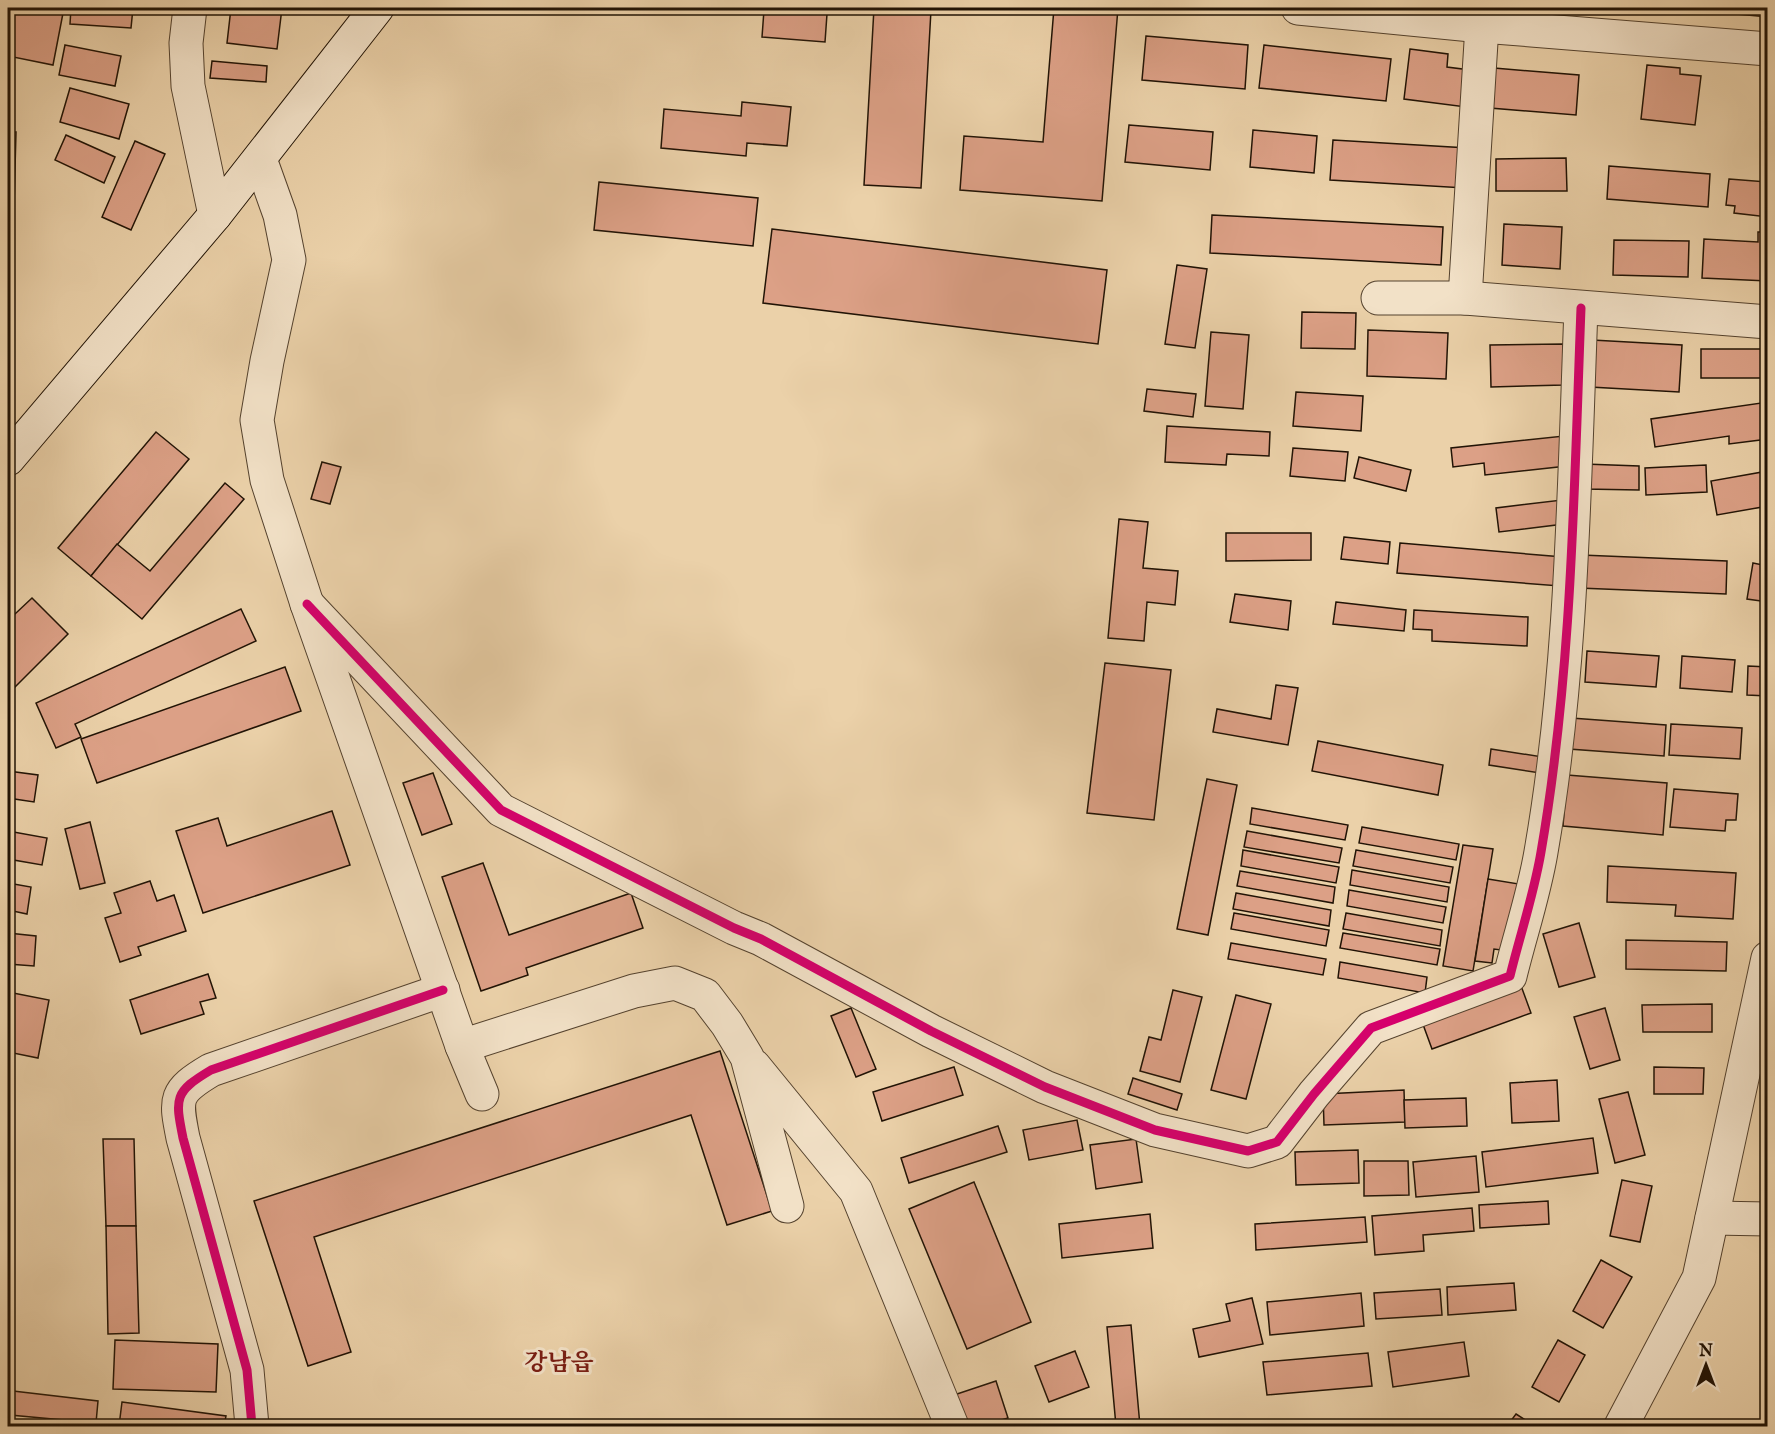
<svg xmlns="http://www.w3.org/2000/svg" width="1775" height="1434" font-family="'IM FELL English','Noto Serif KR',serif">
	<style>
		.building { fill: #dca086; stroke: #211305; stroke-width: 1.5 }
		.lines { fill: none; stroke-linecap: round; stroke-linejoin: round }
		.street-casing { stroke: #54422e; stroke-width: 35 }
		.secondary-casing { stroke: #211305; stroke-width: 35 }
		.street { stroke: #f2e1c7; stroke-width: 33 }
		.secondary { stroke: #f2e1c7; stroke-width: 33 }
		.cycleway-casing { stroke: #f2e1c7; stroke-width: 13 }
		.cycleway { stroke: #d6006c; stroke-width: 9 }
		.labels { text-anchor: middle; dominant-baseline: central; stroke-width: 6; stroke-linejoin: round; paint-order: stroke }
		.district-label { font-size: 24px; font-weight: bold; fill: #7a1f14; stroke: #f2e1c7 }
	</style>
	<rect width="100%" height="100%" fill="#ebd1a9"/>
	<filter id="stains"><feTurbulence type="fractalNoise" baseFrequency=".00333" numOctaves="4"/><feColorMatrix values="0 0 0 0 .2 0 0 0 0 .09 0 0 0 0 .02 0 0 0 .5 -.17"/></filter>
	<radialGradient id="worn" r=".72"><stop offset=".6" stop-color="#630" stop-opacity="0"/><stop offset="1" stop-color="#630" stop-opacity=".3"/></radialGradient>
	<g class="building">
		<polygon points="8,8 64,8 53,65 8,56"/>
		<polygon points="71,8 133,8 131,28 70,24"/>
		<polygon points="231,8 282,8 277,49 227,43"/>
		<polygon points="874,8 931,10 921,188 864,185"/>
		<polygon points="1054,8 1118,8 1102,201 960,190 964,136 1043,142"/>
		<polygon points="1738,8 1768,8 1768,17 1737,14"/>
		<polygon points="764,10 827,14 825,42 762,37"/>
		<polygon points="1146,36 1248,45 1245,89 1142,80"/>
		<polygon points="65,45 121,56 115,86 59,75"/>
		<polygon points="1264,45 1391,59 1386,101 1259,88"/>
		<polygon points="1410,49 1448,54 1447,67 1470,70 1466,107 1404,99"/>
		<polygon points="212,61 267,66 266,82 210,78"/>
		<polygon points="1647,65 1680,68 1680,74 1701,76 1695,125 1641,119"/>
		<polygon points="1494,68 1579,75 1576,115 1490,108"/>
		<polygon points="8,75 14,76 8,108"/>
		<polygon points="70,88 129,104 119,139 60,122"/>
		<polygon points="742,102 791,107 787,146 747,143 746,156 661,148 664,109 741,116"/>
		<polygon points="1129,125 1213,132 1210,170 1125,162"/>
		<polygon points="1253,130 1317,136 1314,173 1250,167"/>
		<polygon points="8,132 16,132 14,205 8,204"/>
		<polygon points="66,135 115,157 104,183 55,160"/>
		<polygon points="1333,140 1468,148 1465,188 1330,180"/>
		<polygon points="135,141 165,154 131,230 102,217"/>
		<polygon points="1566,158 1567,191 1496,191 1496,159"/>
		<polygon points="1609,166 1710,174 1708,207 1607,199"/>
		<polygon points="1729,179 1767,182 1768,179 1768,217 1734,213 1735,206 1726,205"/>
		<polygon points="599,182 758,198 753,246 594,230"/>
		<polygon points="1212,215 1443,227 1441,265 1210,253"/>
		<polygon points="1504,224 1562,227 1560,269 1502,265"/>
		<polygon points="772,229 1107,270 1098,344 763,303"/>
		<polygon points="1758,232 1768,232 1768,281 1702,278 1704,239 1758,242"/>
		<polygon points="1614,240 1689,241 1688,277 1613,275"/>
		<polygon points="1177,265 1207,269 1195,348 1165,344"/>
		<polygon points="1302,312 1356,313 1355,349 1301,348"/>
		<polygon points="1368,330 1448,333 1446,379 1367,376"/>
		<polygon points="1211,332 1249,335 1243,409 1205,406"/>
		<polygon points="1592,340 1682,345 1679,392 1590,387"/>
		<polygon points="1563,344 1564,385 1491,387 1490,345"/>
		<rect x="1701" y="349" width="67" height="29"/>
		<polygon points="1147,389 1196,394 1193,417 1144,411"/>
		<polygon points="1296,392 1363,396 1361,431 1293,426"/>
		<polygon points="1768,402 1768,439 1729,444 1729,436 1655,447 1651,419"/>
		<polygon points="1167,426 1270,432 1269,456 1227,454 1226,465 1165,462"/>
		<polygon points="156,432 189,459 91,576 58,548"/>
		<polygon points="1564,436 1567,466 1485,475 1484,463 1453,467 1451,448"/>
		<polygon points="1293,448 1348,452 1345,481 1290,476"/>
		<polygon points="1359,457 1411,470 1406,491 1354,478"/>
		<polygon points="322,462 341,467 330,504 311,499"/>
		<polygon points="1584,464 1639,466 1639,490 1584,489"/>
		<polygon points="1706,465 1707,492 1646,495 1645,468"/>
		<polygon points="1768,471 1768,506 1717,515 1711,481"/>
		<polygon points="225,483 244,499 142,619 91,576 117,544 150,571"/>
		<polygon points="1562,500 1564,524 1499,532 1496,508"/>
		<polygon points="1119,519 1148,522 1143,568 1178,571 1175,605 1147,602 1144,641 1108,638"/>
		<polygon points="1226,533 1311,533 1311,560 1226,561"/>
		<polygon points="1344,537 1390,542 1388,564 1341,559"/>
		<polygon points="1400,543 1563,557 1560,586 1397,573"/>
		<polygon points="1581,555 1727,561 1726,594 1579,588"/>
		<polygon points="1753,563 1768,566 1768,602 1747,599"/>
		<polygon points="1235,594 1291,601 1288,630 1230,622"/>
		<polygon points="32,598 68,634 10,692 8,690 8,606 15,614"/>
		<polygon points="1336,602 1406,610 1404,631 1333,624"/>
		<polygon points="241,609 256,641 75,724 81,737 56,748 36,703"/>
		<polygon points="1414,610 1528,617 1527,646 1432,641 1432,630 1413,629"/>
		<polygon points="1587,651 1659,656 1656,687 1585,682"/>
		<polygon points="1682,656 1735,660 1732,692 1680,688"/>
		<polygon points="1105,663 1171,670 1154,820 1087,813"/>
		<polygon points="1748,666 1768,667 1768,696 1747,695"/>
		<polygon points="285,667 301,711 97,783 81,739"/>
		<polygon points="1276,685 1298,688 1288,745 1213,732 1217,709 1271,719"/>
		<polygon points="1571,718 1666,725 1664,756 1569,749"/>
		<polygon points="1671,724 1742,728 1740,759 1669,755"/>
		<polygon points="1318,741 1443,765 1438,795 1312,771"/>
		<polygon points="1491,749 1543,757 1540,773 1489,765"/>
		<polygon points="8,771 38,775 34,802 8,798"/>
		<polygon points="433,773 452,824 422,835 403,783"/>
		<polygon points="1567,775 1667,783 1663,835 1563,826"/>
		<polygon points="1207,779 1237,785 1208,935 1177,929"/>
		<polygon points="1674,789 1738,794 1736,820 1726,820 1725,831 1670,827"/>
		<polygon points="1252,808 1348,825 1345,840 1250,824"/>
		<polygon points="332,811 350,865 203,913 176,831 218,818 227,846"/>
		<polygon points="90,822 105,883 80,889 65,829"/>
		<polygon points="1362,827 1459,844 1456,860 1359,843"/>
		<polygon points="8,831 47,838 42,865 8,859"/>
		<polygon points="1247,831 1342,848 1339,863 1244,847"/>
		<polygon points="1463,845 1493,849 1473,971 1443,966"/>
		<polygon points="1243,850 1339,867 1336,883 1241,866"/>
		<polygon points="1356,850 1453,867 1450,883 1353,866"/>
		<polygon points="483,863 509,935 631,893 643,928 526,968 528,975 481,991 442,877"/>
		<polygon points="1608,866 1736,873 1733,919 1675,916 1676,905 1607,902"/>
		<polygon points="1352,870 1449,887 1447,902 1350,885"/>
		<polygon points="1240,871 1335,887 1333,903 1237,886"/>
		<polygon points="1488,879 1519,884 1509,951 1494,949 1492,963 1475,961"/>
		<polygon points="150,881 157,901 174,895 186,931 138,947 141,955 120,962 105,918 121,913 114,893"/>
		<polygon points="8,883 31,887 27,914 8,910"/>
		<polygon points="1349,890 1446,907 1443,923 1347,906"/>
		<polygon points="1236,893 1331,910 1329,926 1233,909"/>
		<polygon points="1234,913 1329,930 1326,946 1231,929"/>
		<polygon points="1346,913 1442,930 1440,946 1343,929"/>
		<polygon points="1579,923 1595,977 1559,987 1543,934"/>
		<polygon points="8,933 36,936 34,966 8,964"/>
		<polygon points="1343,933 1440,949 1437,965 1340,948"/>
		<polygon points="1626,940 1727,942 1726,971 1626,969"/>
		<polygon points="1231,943 1326,959 1323,975 1228,959"/>
		<polygon points="1340,962 1427,977 1425,993 1338,978"/>
		<polygon points="208,974 216,998 200,1002 204,1014 141,1034 130,1000"/>
		<polygon points="1520,983 1531,1013 1432,1049 1421,1019"/>
		<polygon points="1173,990 1202,997 1180,1082 1140,1071 1149,1037 1161,1040"/>
		<polygon points="8,992 49,1000 38,1058 8,1052"/>
		<polygon points="1236,995 1271,1004 1246,1099 1211,1090"/>
		<polygon points="1712,1004 1712,1032 1643,1032 1642,1005"/>
		<polygon points="851,1008 876,1069 856,1077 831,1016"/>
		<polygon points="1605,1008 1620,1060 1590,1069 1574,1017"/>
		<polygon points="720,1051 772,1211 727,1225 691,1115 314,1237 351,1352 308,1366 254,1201"/>
		<polygon points="954,1067 963,1095 882,1121 873,1092"/>
		<polygon points="1654,1067 1704,1068 1703,1094 1654,1094"/>
		<polygon points="1133,1078 1182,1094 1177,1110 1128,1094"/>
		<polygon points="1557,1080 1559,1121 1512,1123 1510,1083"/>
		<polygon points="1404,1090 1405,1122 1324,1125 1323,1094"/>
		<polygon points="1628,1092 1645,1155 1615,1163 1599,1099"/>
		<polygon points="1466,1098 1467,1126 1405,1128 1404,1100"/>
		<polygon points="1077,1120 1083,1150 1029,1160 1023,1130"/>
		<polygon points="998,1126 1007,1152 909,1183 901,1158"/>
		<polygon points="1593,1138 1598,1173 1486,1187 1482,1152"/>
		<polygon points="103,1139 134,1139 136,1226 106,1226"/>
		<polygon points="1136,1139 1142,1182 1096,1189 1090,1145"/>
		<polygon points="1358,1150 1359,1183 1296,1185 1295,1152"/>
		<polygon points="1476,1156 1479,1192 1416,1197 1413,1162"/>
		<polygon points="1364,1161 1408,1161 1409,1195 1364,1196"/>
		<polygon points="1622,1180 1652,1186 1640,1242 1610,1236"/>
		<polygon points="974,1182 1031,1322 967,1349 909,1209"/>
		<polygon points="1548,1201 1549,1224 1480,1228 1479,1205"/>
		<polygon points="1472,1208 1474,1231 1423,1235 1424,1251 1375,1255 1372,1216"/>
		<polygon points="1150,1214 1153,1248 1062,1258 1059,1224"/>
		<polygon points="1365,1217 1367,1242 1256,1250 1255,1224"/>
		<polygon points="106,1226 136,1226 139,1333 108,1334"/>
		<polygon points="1601,1260 1632,1277 1603,1328 1573,1311"/>
		<polygon points="1514,1283 1516,1310 1448,1315 1447,1287"/>
		<polygon points="1440,1289 1442,1315 1376,1319 1374,1293"/>
		<polygon points="1361,1293 1364,1326 1270,1335 1267,1302"/>
		<polygon points="1252,1298 1263,1344 1199,1357 1193,1329 1230,1321 1226,1304"/>
		<polygon points="1131,1325 1140,1426 1116,1426 1107,1327"/>
		<polygon points="115,1340 218,1344 216,1392 113,1389"/>
		<polygon points="1558,1340 1585,1355 1559,1402 1532,1387"/>
		<polygon points="1464,1342 1469,1376 1393,1387 1388,1352"/>
		<polygon points="1075,1351 1089,1387 1049,1402 1035,1366"/>
		<polygon points="1368,1353 1372,1386 1267,1395 1263,1362"/>
		<polygon points="996,1381 1008,1418 982,1426 964,1426 954,1395"/>
		<polygon points="13,1391 98,1401 96,1423 10,1415"/>
		<polygon points="122,1402 226,1416 224,1426 119,1426"/>
		<polygon points="1516,1414 1535,1426 1507,1426"/>
	</g>
	<g class="lines">
		<g class="street-casing">
			<g id="street">
				<polyline points="190,8 186,43 188,86 215,215"/>
				<polyline points="1298,8 1482,26 1768,49"/>
				<polyline points="260,159 280,215 289,260 267,361 257,420 267,480 307,604 462,1046 482,1094"/>
				<polyline points="1378,298 1465,298 1768,322"/>
				<polyline points="1465,298 1482,26"/>
				<path d="M307,604L501,810L734,928L761,939L931,1031L1045,1087L1155,1130L1248,1151L1277,1142L1314,1094L1371,1028L1510,976C1520,935 1534,894 1541,852C1572,673 1574,490 1581,308"/>
				<polyline points="462,1046 634,991 675,983 705,995 727,1024 747,1057 787,1206"/>
				<polyline points="754,1066 856,1191 952,1426"/>
				<polyline points="1712,1218 1768,1219"/>
				<path d="M252,1426L247,1370L183,1138C175,1098 174,1092 211,1070L443,990"/>
				<polyline points="1621,1426 1699,1278 1768,958"/>
			</g>
		</g>
		<g class="secondary-casing">
			<polyline id="secondary" points="8,459 215,215 377,8"/>
		</g>
		<use href="#street" class="street"/>
		<use href="#secondary" class="secondary"/>
		<g class="cycleway-casing">
			<g id="cycleway">
				<path d="M307,604L501,810L734,928L761,939L931,1031L1045,1087L1155,1130L1248,1151L1277,1142L1314,1094L1371,1028L1510,976C1520,935 1534,894 1541,852C1572,673 1574,490 1581,308"/>
				<path d="M252,1426L247,1370L183,1138C175,1098 174,1092 211,1070L443,990"/>
			</g>
		</g>
		<use href="#cycleway" class="cycleway"/>
	</g>
	<g class="labels">
		<g class="district-label">
			<text x="559" y="1363">강남읍</text>
		</g>
	</g>
	<rect width="1775" height="1434" fill="none" stroke="#ebd1a9" stroke-width="30"/>
	<rect x="9" y="9" width="1757" height="1416" fill="none" stroke="#211305" stroke-width="3"/>
	<rect x="15" y="15" width="1745" height="1404" fill="none" stroke="#211305" stroke-width="1.5"/>
	<g transform="translate(1706 1365)" stroke="#f2e1c7" stroke-width="4.5" paint-order="stroke">
	<path d="M0-4.5L10 22L0 15L-10 22Z" fill="#211305"/>
	<text y="-9" font-size="16" font-weight="bold" text-anchor="middle" fill="#211305">N</text>
	</g>
	<rect width="100%" height="100%" filter="url(#stains)"/>
	<rect width="100%" height="100%" fill="url(#worn)"/>
</svg>
